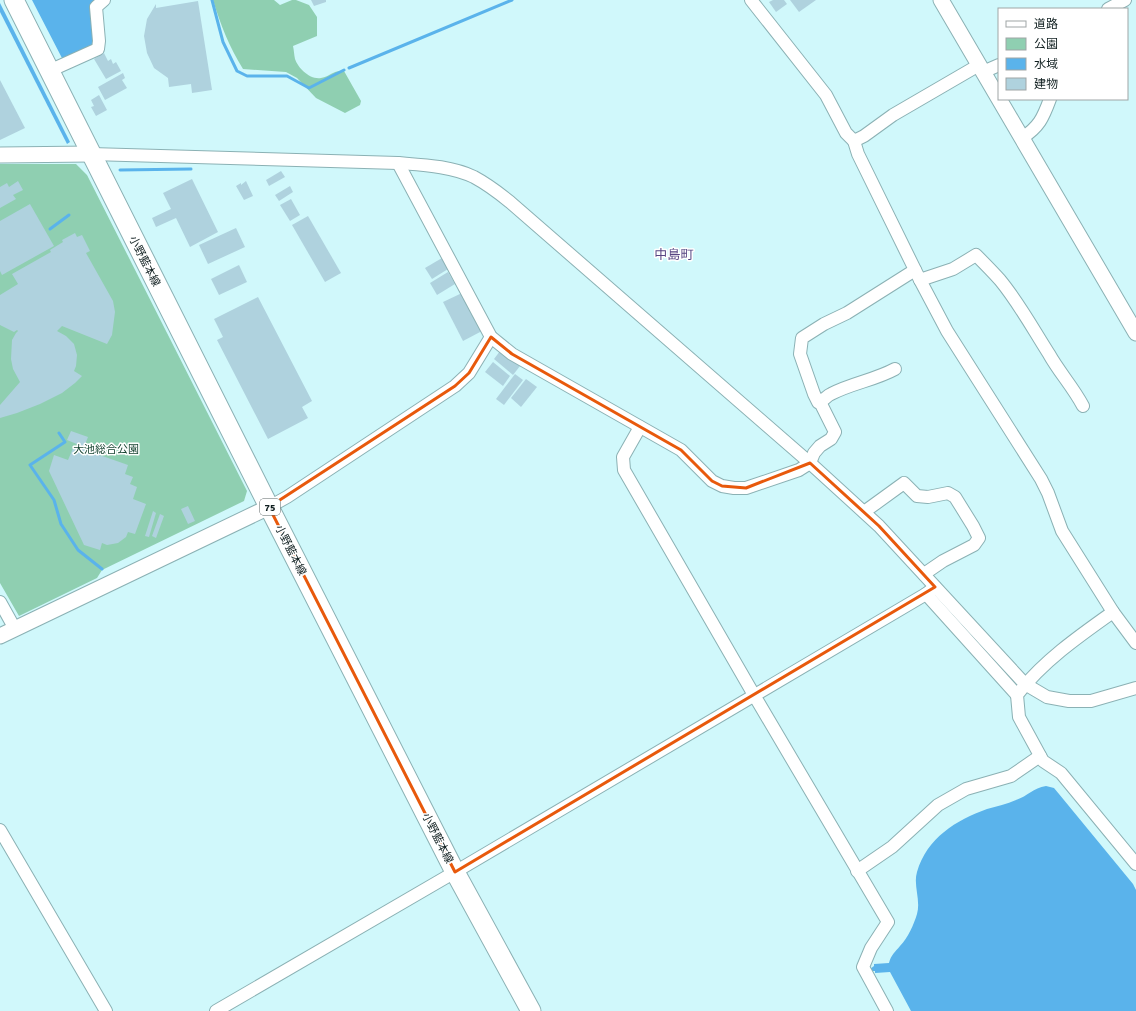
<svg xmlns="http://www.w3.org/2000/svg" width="1136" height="1011" font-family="Signika,'Noto Sans JP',sans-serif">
	<rect width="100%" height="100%" fill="#d0f8fb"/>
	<g fill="#8fcfb1">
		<path d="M213,0H274L280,5L292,0H296L309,5L317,17V36L293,46C294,50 294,55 295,59C298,68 310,80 321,78C331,76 333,70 344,71L361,101L360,105L345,113L316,98L297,78L286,72L243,69C229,46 221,26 213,0Z"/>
		<path d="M0,164H76L87,175L247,491L244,501L102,570L97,578L19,616L0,583Z"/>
	</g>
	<g fill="#5ab3eb">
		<path d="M32,0H94L90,6L95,45L63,60Z"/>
		<path d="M0,3L70,142L67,144L0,12Z"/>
		<path d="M1046,786L1054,788L1059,794L1133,884L1136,890V1011H911L890,972L875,973V971H871L870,969L874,966V964L889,963C891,955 895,952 900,946C908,938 914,924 917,914C921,900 913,885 917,872C927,838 956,820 987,809C997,806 1007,804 1016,800C1028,796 1033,788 1046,786Z"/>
	</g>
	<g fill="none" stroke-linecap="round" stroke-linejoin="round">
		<g stroke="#5ab3eb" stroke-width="3">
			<path d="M212,0L223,42L237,71L247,76H287L309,88L344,70"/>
			<path d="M349,68L512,0"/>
			<path d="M120,170L191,169"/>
			<path d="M50,229L69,215"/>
			<path d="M59,433L65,442L30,465L54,500L61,524L78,550L102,569"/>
		</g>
	</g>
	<g fill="#afd2de">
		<path d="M311,0H326V2L314,6Z"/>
		<path d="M773,0H784L787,4L776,12L769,2Z"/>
		<path d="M790,0H816L799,12Z"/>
		<path d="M198,1L212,90L192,93L191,84L169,87L168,78L154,68L147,53L144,36L147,19L156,4V8Z"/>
		<path d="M104,53L108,61L111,59L113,64L116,62L121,71L106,79L94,59Z"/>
		<path d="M123,73L125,78L122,80L127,88L105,100L98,87Z"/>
		<path d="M0,80L25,128L0,140Z"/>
		<path d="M99,95L107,110L96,116L91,107L94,106L91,100Z"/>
		<path d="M281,171L285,177L269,186L266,180Z"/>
		<path d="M192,179L218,232L190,247L176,218L156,227L152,218L171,209L163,193Z"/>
		<path d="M18,181L23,190L13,195L16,199L0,208V187L7,183L9,187Z"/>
		<path d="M246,181L253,196L244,200L236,186L241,183V185Z"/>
		<path d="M290,186L293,192L279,201L275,195Z"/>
		<path d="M291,199L300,215L290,221L280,205Z"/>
		<path d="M30,204L54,246L2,275L0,271V221Z"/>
		<path d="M308,216L341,273L325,282L292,225Z"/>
		<path d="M236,228L245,247L208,264L199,245Z"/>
		<path d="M75,233L77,237L82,235L90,251L86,253L113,301L115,312L112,335L107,344L62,326L57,331L66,336L74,344L77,355L76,366L74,371L82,376L75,383L62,393L40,404L17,413L0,418V405L20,382L13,369L11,359L12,340L16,333L18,331L17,330L14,332L0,325V295L18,284L12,274L51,252L50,250L63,242L62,240Z"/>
		<path d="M442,258L448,269L432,279L425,268Z"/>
		<path d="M239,265L247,282L219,295L211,279Z"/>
		<path d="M448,272L455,284L437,295L430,283Z"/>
		<path d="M462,293L482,331L463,341L443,302Z"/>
		<path d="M258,297L312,401L302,407L308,418L268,439L217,340L223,337L214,319Z"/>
		<path d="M500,351L520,366L513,375L494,359Z"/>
		<path d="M493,362L510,376L503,386L485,372Z"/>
		<path d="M515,374L523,380L504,405L496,399Z"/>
		<path d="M526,379L537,387L521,407L511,398Z"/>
		<path d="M71,431L88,437L84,447L67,440Z"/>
		<path d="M74,446L128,465L125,474L133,477L130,484L137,487L133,499L146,504L135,534L128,532L126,537L118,543L107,545L102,543L100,550L84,545L49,471L54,455L68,460Z"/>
		<path d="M188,506L195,521L188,524L181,509Z"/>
		<path d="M153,511L156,513L149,537L145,536Z"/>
		<path d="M160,514L164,516L156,538L152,536Z"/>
	</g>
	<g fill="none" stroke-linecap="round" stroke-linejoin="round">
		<defs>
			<g id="minor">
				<path d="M751,0L826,95L846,133L854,141L864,136L893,115L979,65"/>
				<path d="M1108,9L1125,0"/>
				<path d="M49,71L98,49L99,41L96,7L104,0"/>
				<path d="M983,72L999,65"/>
				<path d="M1022,138C1039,127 1043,118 1050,99"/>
				<path d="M854,141L858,154L920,280L947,331L1041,479L1048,493L1062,531L1113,612L1136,643"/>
				<path d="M91,154L398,163C423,165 451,166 474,177C487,184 499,193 510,202L810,463L879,526L1025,684L1047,697L1069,701H1091L1136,688"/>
				<path d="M398,163L491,337L512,354L681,450L712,481L722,486L734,488H746L799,470L810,463L814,453L820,446L831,439L835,432L820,402"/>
				<path d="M920,280L953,269L976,255C984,263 992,271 1000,280C1019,303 1033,329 1049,354C1059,372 1073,387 1083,406"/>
				<path d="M895,369C875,380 852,383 831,394C826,396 824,401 818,402L814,394L800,354L802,338L824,324L847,313L915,270"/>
				<path d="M640,427L623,457L624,470L754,695L888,922L871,948L863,967L887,1011"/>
				<path d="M269,507L287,497L455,386L469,373L491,337"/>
				<path d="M864,512L904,483L917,496L928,497L948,493L955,497L973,526L979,538L974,545L943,561L924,574"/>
				<path d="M926,594L1017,695"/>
				<path d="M0,602L15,629"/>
				<path d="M1113,612C1079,636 1042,662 1017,695L1019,717L1043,761L1061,773L1136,864"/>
				<path d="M0,830L106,1011"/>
				<path d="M857,871L892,847L938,805L966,789L1011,776L1040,756"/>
				<path d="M216,1011L455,872L926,594L935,587"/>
			</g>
			<g id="tertiary">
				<path d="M941,0L1136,333"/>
				<path d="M0,155L91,154"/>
				<path d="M0,636L269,507"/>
			</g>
			<path id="primary" d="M14,0L269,507L455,872L531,1011"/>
		</defs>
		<use href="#minor" stroke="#8bb1b4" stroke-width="14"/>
		<use href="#tertiary" stroke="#8bb1b4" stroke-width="17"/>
		<use href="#primary" stroke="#8bb1b4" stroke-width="21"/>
		<use href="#minor" stroke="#fff" stroke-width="12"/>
		<use href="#tertiary" stroke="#fff" stroke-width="15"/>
		<use href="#primary" stroke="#fff" stroke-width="19"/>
	</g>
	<path fill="none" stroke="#e8590c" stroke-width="3" stroke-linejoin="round" d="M491,337L512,354L681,450L712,481L722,486L746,488L810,463L879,526L935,587L455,872L269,507L455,386L469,373Z"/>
	<g text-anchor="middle" stroke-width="3" stroke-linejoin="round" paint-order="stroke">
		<rect fill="#fff" stroke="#586263" stroke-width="1" x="260" y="499" width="20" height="16" rx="3"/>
		<g font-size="10" font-weight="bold" fill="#101f20">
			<text x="270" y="511">75</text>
		</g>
		<g font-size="11" fill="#101f20" stroke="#fff">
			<text transform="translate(145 261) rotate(63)" y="4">小野藍本線</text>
			<text transform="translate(291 550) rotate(63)" y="4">小野藍本線</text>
			<text transform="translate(438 838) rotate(63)" y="4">小野藍本線</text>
		</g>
		<g font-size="11" fill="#174432" stroke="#fff">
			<text x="106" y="453">大池総合公園</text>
		</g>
		<g font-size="13" fill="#574683" stroke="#fff">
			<text x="674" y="259">中島町</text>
		</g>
	</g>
	<rect x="998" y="8" width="130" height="92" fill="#ffffff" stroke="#9fa5a6"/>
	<rect x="1006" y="21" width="20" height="6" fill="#ffffff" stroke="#9fa5a6"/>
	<text x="1034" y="28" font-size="12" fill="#101f20">道路</text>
	<rect x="1006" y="38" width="20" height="12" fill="#8fcfb1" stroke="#9fa5a6"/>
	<text x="1034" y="48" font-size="12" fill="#101f20">公園</text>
	<rect x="1006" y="58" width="20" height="12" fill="#5ab3eb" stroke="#9fa5a6"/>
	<text x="1034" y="68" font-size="12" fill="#101f20">水域</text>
	<rect x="1006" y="78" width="20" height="12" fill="#afd2de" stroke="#9fa5a6"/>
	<text x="1034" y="88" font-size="12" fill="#101f20">建物</text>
</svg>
